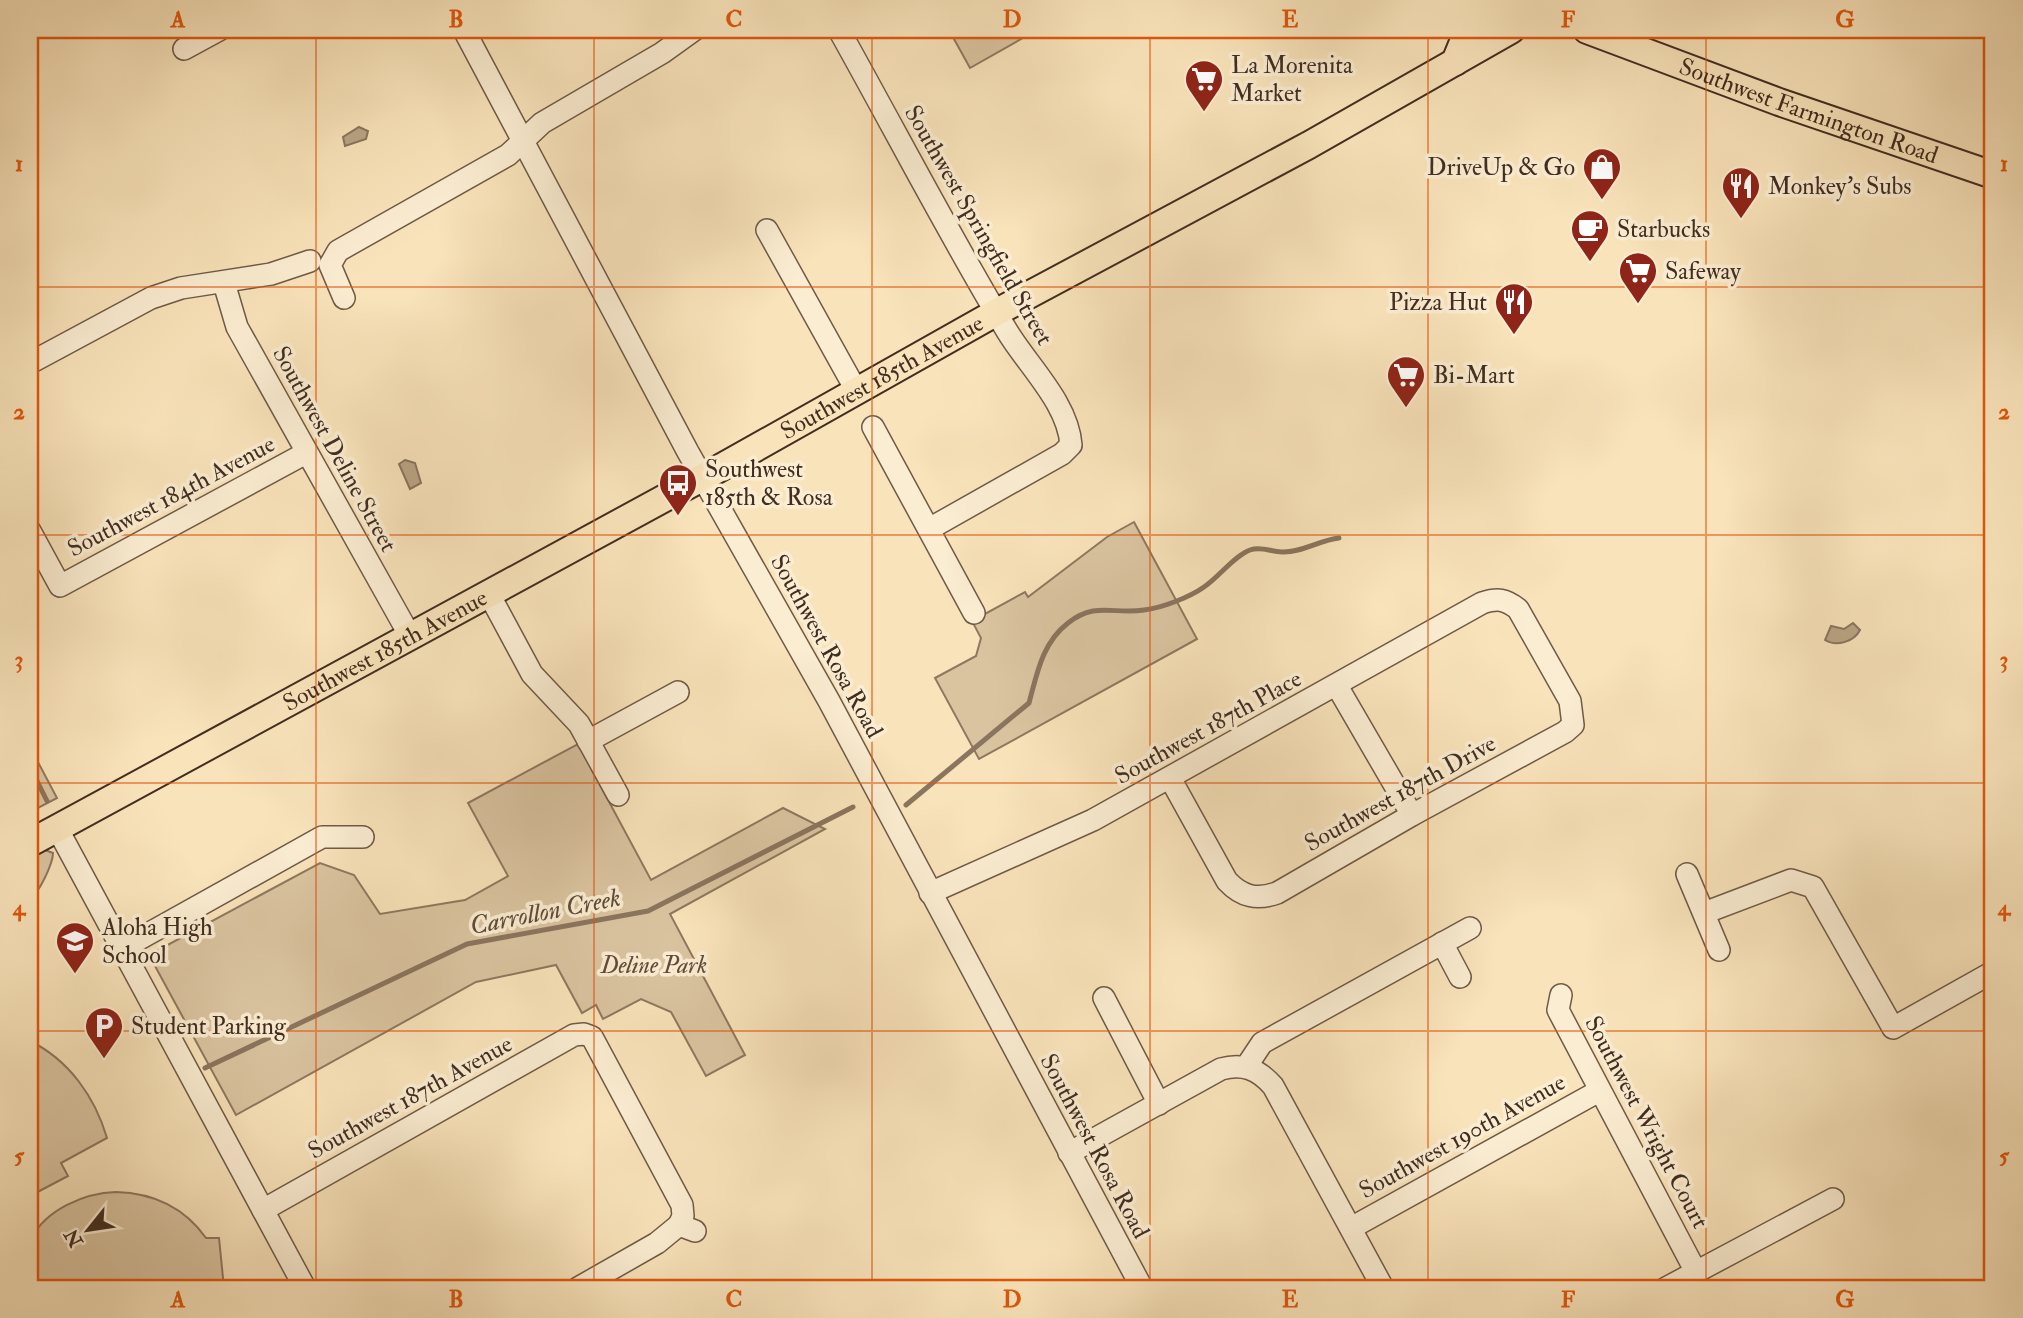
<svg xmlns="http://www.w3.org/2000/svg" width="2023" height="1318" font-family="'IM FELL Double Pica',serif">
	<rect width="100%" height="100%" fill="#f9e3ba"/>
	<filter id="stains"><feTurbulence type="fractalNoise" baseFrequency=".00286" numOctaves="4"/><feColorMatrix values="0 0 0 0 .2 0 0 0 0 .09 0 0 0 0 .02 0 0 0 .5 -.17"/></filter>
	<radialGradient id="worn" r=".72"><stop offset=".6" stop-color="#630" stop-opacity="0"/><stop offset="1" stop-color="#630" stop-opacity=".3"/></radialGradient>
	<g fill="#dac4a0" stroke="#8e7860" stroke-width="2">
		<path d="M949,30H1027L1030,34L970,68Z"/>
		<path d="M1134,522L1197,639L979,759L935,678L976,656L981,638L972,621L1025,592L1028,597L1107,537Z"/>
		<path d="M578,744L651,880L783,808L825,829L670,914L745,1055L706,1076L671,1012L641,999L603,1019L596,1005L582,1013L556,965L476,982L236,1115L149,955L320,863L354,875L380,914L465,900L508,876L468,803Z"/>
		<path d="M30,747L57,798L38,808L30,793Z"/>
		<path d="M45,850L53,853C53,863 39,894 30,898V859Z"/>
		<path d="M30,1041C69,1060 95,1097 107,1138L61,1163L68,1176L30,1196Z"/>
		<path d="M116,1192C152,1193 184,1207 206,1238H219L224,1288H30C30,1275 25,1250 31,1239C46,1209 85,1193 116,1192Z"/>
	</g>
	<g fill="#baa586" stroke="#8a755e" stroke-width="2">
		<path d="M359,127L368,131L366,139L345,146L343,137Z"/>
		<path d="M405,460L415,463L421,483L410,489L399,464Z"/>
		<path d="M1853,623L1860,630C1854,642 1836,647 1825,640L1831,626L1844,629Z"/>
	</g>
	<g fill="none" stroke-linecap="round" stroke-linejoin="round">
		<g stroke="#8a755e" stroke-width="5">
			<path d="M30,767L47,801"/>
			<path d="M906,805L1029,703C1037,674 1042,643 1068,623C1096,601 1114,615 1144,610C1162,608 1190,597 1204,587C1219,577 1234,556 1250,550C1262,546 1271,552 1282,552C1301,553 1320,540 1339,538"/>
			<path d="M30,880L35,857"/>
			<path d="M205,1068L467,944L648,911L853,807"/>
		</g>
		<defs>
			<g id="minor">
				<path d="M464,30L688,452L829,701L1142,1288"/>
				<path d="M839,30C895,130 948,233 1007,331C1028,366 1068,403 1071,445L1062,454L929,529"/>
				<path d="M184,49L219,30"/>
				<path d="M767,230L856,390"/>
				<path d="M224,283L237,327L410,636"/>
				<path d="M344,298L330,265L338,251L508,155L542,123L662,53L694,30"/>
				<path d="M30,363L151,298L181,288L271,274L310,261"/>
				<path d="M873,427L974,613"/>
				<path d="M30,531L60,586L306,453"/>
				<path d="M489,594L532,674L579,724L618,795"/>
				<path d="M1337,686L1412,815"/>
				<path d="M588,741L678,692"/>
				<path d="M57,828L305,1288"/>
				<path d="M1687,874L1719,950"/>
				<path d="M930,893L1093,820L1482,603C1498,598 1505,599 1518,609L1570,701L1573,725L1565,732L1412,815L1277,893C1257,900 1242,897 1227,881L1170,778"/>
				<path d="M1704,913L1791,880L1813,887L1893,1028L1993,972"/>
				<path d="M1442,943L1460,977"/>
				<path d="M123,948L322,837H363"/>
				<path d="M1561,995L1558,1010L1696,1272"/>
				<path d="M1104,998L1159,1104"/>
				<path d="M1246,1067L1262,1043L1470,928"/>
				<path d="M1069,1153L1221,1069C1243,1063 1258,1069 1273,1086L1383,1288"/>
				<path d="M263,1210L574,1035L584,1034L592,1037L682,1205L683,1216L679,1225"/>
				<path d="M1351,1228L1599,1091"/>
				<path d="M578,1288L657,1243L679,1225L695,1231"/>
				<path d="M1666,1288L1833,1199"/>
			</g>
			<g id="major">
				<path id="s1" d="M1587,30L1779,102L1993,175"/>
				<path d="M1455,62L1468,30"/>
				<path id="s2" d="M30,843L720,468L997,312L1309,145L1511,30"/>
			</g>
		</defs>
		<use href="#minor" stroke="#6f5a47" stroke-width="24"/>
		<use href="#major" stroke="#412d21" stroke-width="30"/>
		<use href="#minor" stroke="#fbedd2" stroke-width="21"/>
		<use href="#major" stroke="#f9e3ba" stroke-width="26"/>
	</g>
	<path fill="none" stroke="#e0570d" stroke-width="2" stroke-opacity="0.55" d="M316,30V1288M594,30V1288M872,30V1288M1150,30V1288M1428,30V1288M1706,30V1288M30,287H1993M30,535H1993M30,783H1993M30,1031H1993"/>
	<defs>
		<symbol id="supermarket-pin" viewBox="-11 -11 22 30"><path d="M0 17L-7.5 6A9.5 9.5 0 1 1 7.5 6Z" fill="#8f2418" stroke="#fbedd2"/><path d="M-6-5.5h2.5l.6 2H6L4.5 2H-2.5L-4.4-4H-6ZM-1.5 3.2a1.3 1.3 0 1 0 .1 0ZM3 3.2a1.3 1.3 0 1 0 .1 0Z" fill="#fff"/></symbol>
		<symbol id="shop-pin" viewBox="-11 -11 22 30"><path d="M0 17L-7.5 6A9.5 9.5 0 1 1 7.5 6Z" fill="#8f2418" stroke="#fbedd2"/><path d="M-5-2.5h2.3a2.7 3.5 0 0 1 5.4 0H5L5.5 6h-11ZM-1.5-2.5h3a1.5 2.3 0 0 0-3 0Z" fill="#fff"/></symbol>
		<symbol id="restaurant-pin" viewBox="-11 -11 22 30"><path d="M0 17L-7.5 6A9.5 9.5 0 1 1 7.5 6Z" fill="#8f2418" stroke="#fbedd2"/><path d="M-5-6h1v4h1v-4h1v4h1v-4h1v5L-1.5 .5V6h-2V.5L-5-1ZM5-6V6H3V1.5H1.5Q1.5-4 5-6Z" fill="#fff"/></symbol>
		<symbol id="cafe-pin" viewBox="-11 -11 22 30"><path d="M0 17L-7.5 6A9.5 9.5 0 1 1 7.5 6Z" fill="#8f2418" stroke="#fbedd2"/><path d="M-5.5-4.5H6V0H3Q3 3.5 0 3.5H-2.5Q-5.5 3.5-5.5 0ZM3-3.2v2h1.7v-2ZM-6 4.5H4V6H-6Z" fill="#fff"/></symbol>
		<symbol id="bus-pin" viewBox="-11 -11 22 30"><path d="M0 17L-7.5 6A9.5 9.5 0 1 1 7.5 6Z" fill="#8f2418" stroke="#fbedd2"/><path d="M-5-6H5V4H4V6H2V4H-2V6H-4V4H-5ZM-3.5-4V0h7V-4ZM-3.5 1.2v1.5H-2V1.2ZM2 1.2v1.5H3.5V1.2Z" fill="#fff"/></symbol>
		<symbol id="school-pin" viewBox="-11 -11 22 30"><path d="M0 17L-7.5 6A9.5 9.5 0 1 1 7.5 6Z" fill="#8f2418" stroke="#fbedd2"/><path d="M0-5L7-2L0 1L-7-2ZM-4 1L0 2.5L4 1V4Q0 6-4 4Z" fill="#fff"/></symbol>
		<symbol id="parking-pin" viewBox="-11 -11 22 30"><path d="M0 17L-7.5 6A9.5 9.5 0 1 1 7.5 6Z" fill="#8f2418" stroke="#fbedd2"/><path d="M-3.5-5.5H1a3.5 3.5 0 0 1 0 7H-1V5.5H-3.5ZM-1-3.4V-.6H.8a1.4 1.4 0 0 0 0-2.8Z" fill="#fff"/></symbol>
	</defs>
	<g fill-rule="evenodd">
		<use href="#supermarket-pin" x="1182" y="57" width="44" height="60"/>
		<use href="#shop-pin" x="1580" y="145" width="44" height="60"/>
		<use href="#restaurant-pin" x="1719" y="164" width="44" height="60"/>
		<use href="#cafe-pin" x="1568" y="207" width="44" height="60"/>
		<use href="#supermarket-pin" x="1616" y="249" width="44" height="60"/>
		<use href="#restaurant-pin" x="1492" y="280" width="44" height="60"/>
		<use href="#supermarket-pin" x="1384" y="353" width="44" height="60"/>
		<use href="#bus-pin" x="656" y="461" width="44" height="60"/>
		<use href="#school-pin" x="53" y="919" width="44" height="60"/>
		<use href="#parking-pin" x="82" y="1004" width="44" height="60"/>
	</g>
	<g text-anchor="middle" stroke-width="7" stroke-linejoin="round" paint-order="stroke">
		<g font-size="24" fill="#412d21" stroke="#fbedd2" text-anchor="start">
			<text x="1231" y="73">La Morenita<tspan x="1231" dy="28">Market</tspan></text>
			<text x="1575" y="175" text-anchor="end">DriveUp &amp; Go</text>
			<text x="1768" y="194">Monkey's Subs</text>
			<text x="1617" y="237">Starbucks</text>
			<text x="1665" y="279">Safeway</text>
			<text x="1487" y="310" text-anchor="end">Pizza Hut</text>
			<text x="1433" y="383">Bi-Mart</text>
			<text x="705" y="477">Southwest<tspan x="705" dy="28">185th &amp; Rosa</tspan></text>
			<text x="102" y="935">Aloha High<tspan x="102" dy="28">School</tspan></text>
			<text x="131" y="1034">Student Parking</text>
		</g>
		<g font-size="24" fill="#412d21" stroke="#fbedd2">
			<text dy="8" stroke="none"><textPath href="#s1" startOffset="236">Southwest Farmington Road</textPath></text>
			<text transform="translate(979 225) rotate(60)" y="8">Southwest Springfield Street</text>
			<text dy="8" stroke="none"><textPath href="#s2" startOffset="971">Southwest 185th Avenue</textPath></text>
			<text transform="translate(335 449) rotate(61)" y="8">Southwest Deline Street</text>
			<text transform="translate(171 496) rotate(-28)" y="8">Southwest 184th Avenue</text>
			<text transform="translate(827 646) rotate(61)" y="8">Southwest Rosa Road</text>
			<text dy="8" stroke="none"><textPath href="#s2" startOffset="404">Southwest 185th Avenue</textPath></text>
			<text transform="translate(1208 727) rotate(-29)" y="8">Southwest 187th Place</text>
			<text transform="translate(1400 793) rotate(-29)" y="8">Southwest 187th Drive</text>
			<text transform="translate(410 1097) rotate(-29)" y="8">Southwest 187th Avenue</text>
			<text transform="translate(1647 1122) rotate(62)" y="8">Southwest Wright Court</text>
			<text transform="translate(1462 1136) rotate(-29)" y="8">Southwest 190th Avenue</text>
			<text transform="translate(1095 1146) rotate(62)" y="8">Southwest Rosa Road</text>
		</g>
		<g font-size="24" font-style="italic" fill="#604b3a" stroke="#fbedd2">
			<text x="654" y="973">Deline Park</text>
		</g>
		<g font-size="26" font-style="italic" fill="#5f4b3a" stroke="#fbedd2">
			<text transform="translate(545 911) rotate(-11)" y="9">Carrollon Creek</text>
		</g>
	</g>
	<rect width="2023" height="1318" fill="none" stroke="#f9e3ba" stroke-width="77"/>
	<g transform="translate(88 1230) rotate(240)" stroke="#fbedd2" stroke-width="5" paint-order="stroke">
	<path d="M0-5L12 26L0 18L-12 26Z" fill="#412d21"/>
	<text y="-10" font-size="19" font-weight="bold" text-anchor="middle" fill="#412d21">N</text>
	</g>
	<rect x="38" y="38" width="1946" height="1242" fill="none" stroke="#e0570d" stroke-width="2.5"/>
	<g font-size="23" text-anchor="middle" font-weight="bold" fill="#e0570d">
		<text x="178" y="27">A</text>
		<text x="456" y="27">B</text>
		<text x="734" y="27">C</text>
		<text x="1012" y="27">D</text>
		<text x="1290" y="27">E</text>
		<text x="1568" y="27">F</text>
		<text x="1845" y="27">G</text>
		<text x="19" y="171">1</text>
		<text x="2004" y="171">1</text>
		<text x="19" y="419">2</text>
		<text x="2004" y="419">2</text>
		<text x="19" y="667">3</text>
		<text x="2004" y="667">3</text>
		<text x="19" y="915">4</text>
		<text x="2004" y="915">4</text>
		<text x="19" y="1163">5</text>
		<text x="2004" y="1163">5</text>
		<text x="178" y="1307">A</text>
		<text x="456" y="1307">B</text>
		<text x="734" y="1307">C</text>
		<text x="1012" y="1307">D</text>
		<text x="1290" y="1307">E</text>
		<text x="1568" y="1307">F</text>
		<text x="1845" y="1307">G</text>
	</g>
	<rect width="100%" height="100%" filter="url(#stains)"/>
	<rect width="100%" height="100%" fill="url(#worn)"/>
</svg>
